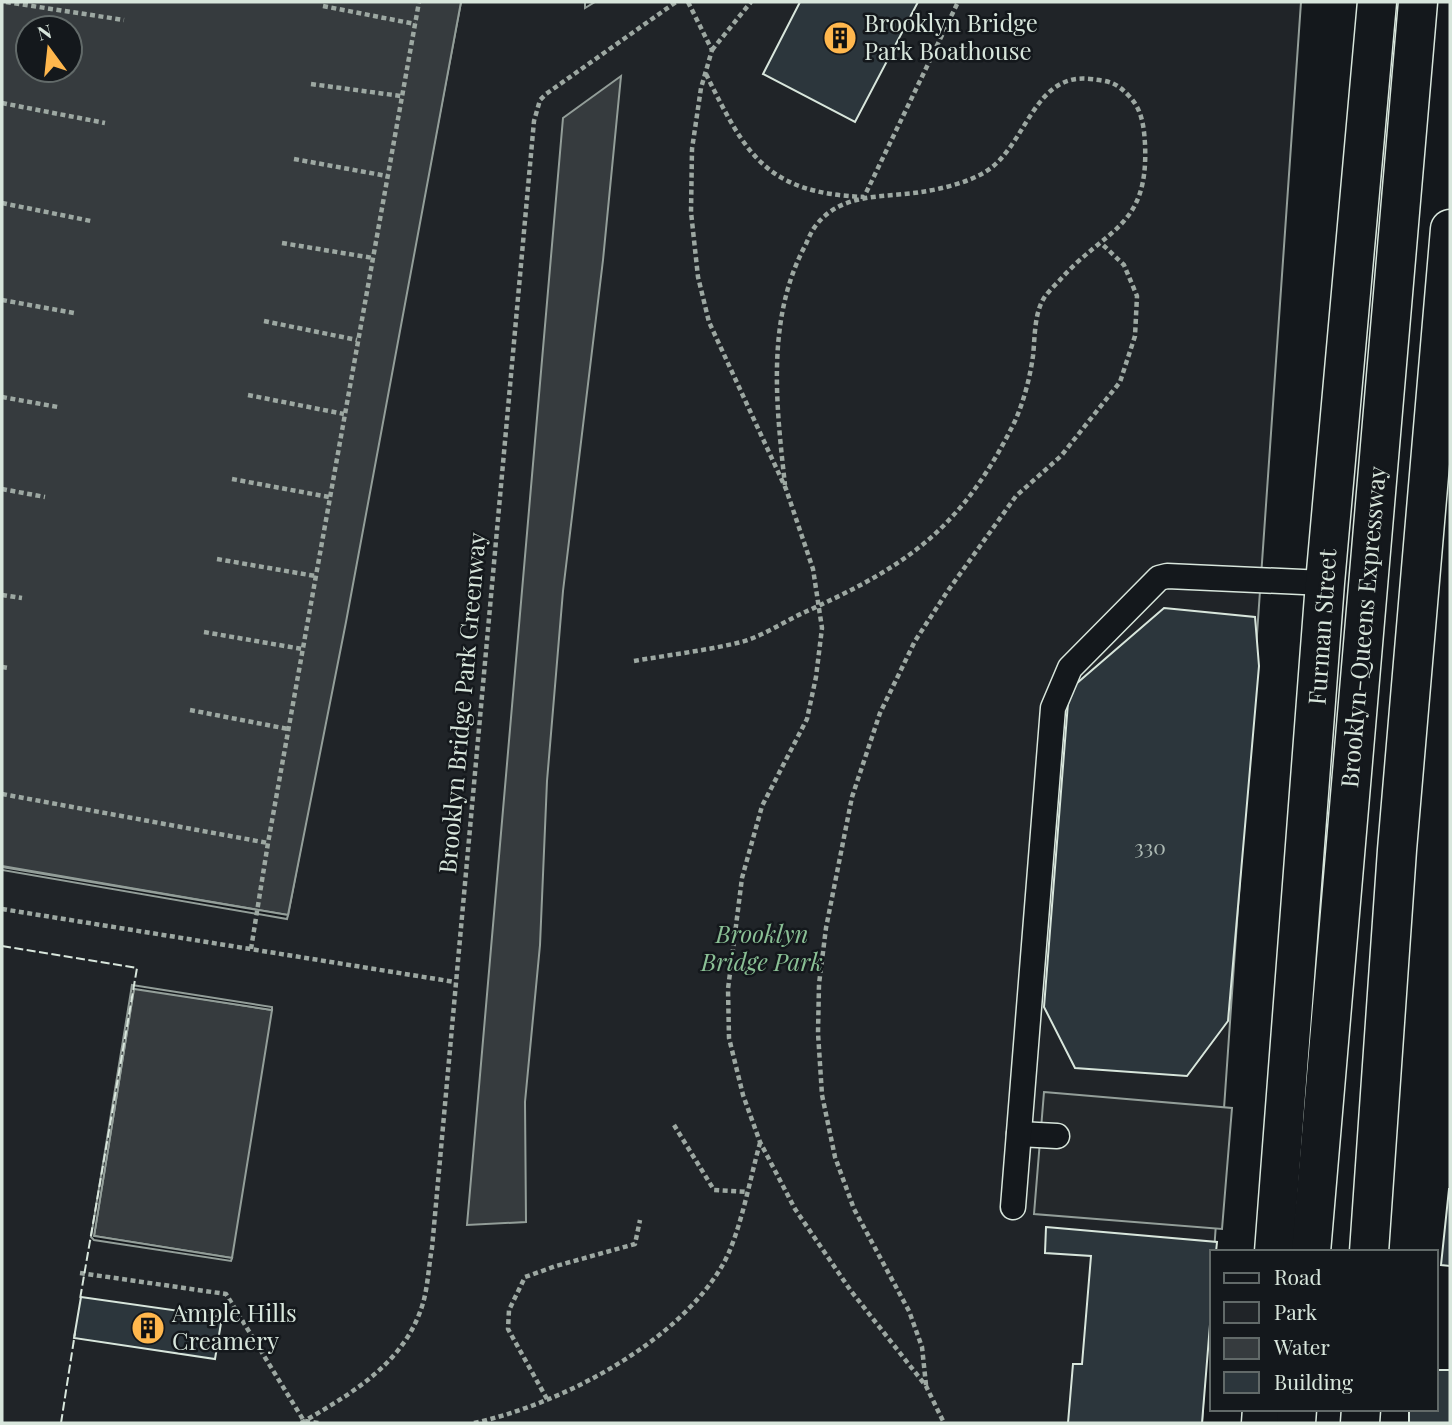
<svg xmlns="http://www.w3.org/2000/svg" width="1452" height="1425" font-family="'Playfair Display',serif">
	<rect width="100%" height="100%" fill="#14181c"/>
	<path fill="#202428" stroke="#939e99" stroke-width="2" d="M461,2H585V8L595,2H1301L1214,1252H1212L1202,1423H2V867L288,915Z"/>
	<path fill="#24282b" stroke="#939e99" stroke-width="2" d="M1044,1092L1232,1108L1222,1229L1034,1214Z"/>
	<g fill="#363b3e" stroke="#939e99" stroke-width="2" fill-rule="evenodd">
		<path d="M2,2H461L346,622L288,915L2,866ZM70,28V70H28V28Z"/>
		<path d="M621,76L603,260L563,591L547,781L540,945L525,1102L526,1222L467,1225L563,118Z"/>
		<path d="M134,988L272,1010L232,1258L94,1236Z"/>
	</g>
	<g fill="#14181c" stroke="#939e99" stroke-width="2">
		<path d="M2,867L288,915L287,919L2,870Z"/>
		<path d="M132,985L272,1007V1010L134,989L94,1236L232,1258L231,1261L94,1240L91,1237Z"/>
	</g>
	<g fill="#2c363c" stroke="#d8e6dc" stroke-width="2">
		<path d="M800,2H918L855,122L763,74Z"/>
		<path d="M1164,608L1255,617L1259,666L1228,1021L1187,1076L1075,1068L1044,1007L1069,690Z"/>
		<path d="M1449,1189H1450V1266L1441,1265Z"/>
		<path d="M1046,1227L1217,1242L1216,1252H1212V1300L1202,1423H1068L1073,1364H1082L1091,1256L1045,1253Z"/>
		<path d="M81,1297L222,1317L215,1359L74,1338Z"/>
		<path d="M1436,1370H1450V1423H1409V1409H1436Z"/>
	</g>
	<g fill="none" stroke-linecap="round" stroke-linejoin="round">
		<defs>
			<g id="service">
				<path d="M1019,1134L1057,1136"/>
				<path d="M1013,1207L1053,708L1070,668L1159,578L1167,576L1325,583"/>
			</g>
			<g id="secondary">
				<path d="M1274,1252L1325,583L1377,2"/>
				<path d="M1261,1423L1262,1409"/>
			</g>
			<g id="motorway">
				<path d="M1311,1252L1418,2"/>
				<path d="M1369,1252L1397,850L1450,229"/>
				<path d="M1296,1423L1297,1409"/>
				<path d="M1360,1423L1361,1409"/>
			</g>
		</defs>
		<use href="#service" stroke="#d8e6dc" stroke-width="27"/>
		<use href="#secondary" stroke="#d8e6dc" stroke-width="41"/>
		<use href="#motorway" stroke="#d8e6dc" stroke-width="41"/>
		<g stroke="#9da8a2" stroke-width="4.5" stroke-dasharray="5 3.5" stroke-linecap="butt">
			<path d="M6,2L124,20"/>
			<path d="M688,2L712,50L701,88L692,149L691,212L698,277L709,322L786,489L813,569L822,628L816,677L807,719L762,806L742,878L728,989L729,1038L743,1095L760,1142L795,1209L851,1291L926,1386L944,1423"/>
			<path d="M323,6L415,24"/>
			<path d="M712,50L751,2"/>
			<path d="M706,74C746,155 766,193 864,197L958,2"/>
			<path d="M311,84L401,96"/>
			<path d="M2,103L105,123"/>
			<path d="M294,159L387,176"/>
			<path d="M2,203L91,221"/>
			<path d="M282,243L373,258"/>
			<path d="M2,300L74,313"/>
			<path d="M264,321L357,340"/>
			<path d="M248,395L344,414"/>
			<path d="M2,397L58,407"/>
			<path d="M232,479L329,497"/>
			<path d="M2,489L45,497"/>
			<path d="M217,559L315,576"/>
			<path d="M2,595L22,598"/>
			<path d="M204,632L302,649"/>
			<path d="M634,661C668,655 703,651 737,643C760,638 783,622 805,612C856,589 910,562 949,520C976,492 998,456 1015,421C1024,401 1030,377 1033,356C1035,338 1034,314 1044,298C1048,292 1054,286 1059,281C1105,228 1149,229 1145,144C1144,127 1142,109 1129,96C1116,82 1109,81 1090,79C1033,72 1026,148 985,172C967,183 941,189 921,192C884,198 843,192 817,224C812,230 809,237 806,244C766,318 776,404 785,485"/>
			<path d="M2,667L8,668"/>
			<path d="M190,710L288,729"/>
			<path d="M2,794L268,843"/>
			<path d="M2,909L455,982"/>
			<path d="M251,949L268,843L419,2"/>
			<path d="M674,1125L714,1190L747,1192"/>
			<path d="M80,1273L226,1294L304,1421"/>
			<path d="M926,1385L922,1347L909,1311L854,1209L835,1157L822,1095L818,1033L819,984L826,928L852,797L880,713L915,641L947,592L1016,496L1061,456L1120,382L1135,336L1137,296L1124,265L1102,244"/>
			<path d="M547,1399L508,1329L509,1310L525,1277L556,1266L635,1244L640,1220"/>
			<path d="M305,1421L319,1423"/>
			<path d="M301,1423C349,1395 400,1366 420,1312C428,1292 428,1269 432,1248L534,121L540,100L546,94L676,2"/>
			<path d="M474,1423C561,1404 676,1344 722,1266C740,1236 750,1178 760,1143"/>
		</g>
		<use href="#service" stroke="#14181c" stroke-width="24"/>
		<use href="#secondary" stroke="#14181c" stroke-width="38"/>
		<use href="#motorway" stroke="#14181c" stroke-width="38"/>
		<g stroke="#d8e6dc" stroke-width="2" stroke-dasharray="9 3.5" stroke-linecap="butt">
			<path d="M2,946L137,968L80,1299"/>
			<path d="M61,1423L75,1333"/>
		</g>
	</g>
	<defs>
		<symbol id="building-disc" viewBox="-11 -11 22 22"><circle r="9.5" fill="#ffb74d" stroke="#14181c"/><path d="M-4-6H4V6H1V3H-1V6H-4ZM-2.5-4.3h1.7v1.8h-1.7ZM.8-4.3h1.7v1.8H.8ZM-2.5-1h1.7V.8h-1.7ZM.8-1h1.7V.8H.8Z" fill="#111"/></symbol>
	</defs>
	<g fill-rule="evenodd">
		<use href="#building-disc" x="821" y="19" width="38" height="38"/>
		<use href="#building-disc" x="129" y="1309" width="38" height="38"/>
	</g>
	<g text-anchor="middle" stroke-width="5" stroke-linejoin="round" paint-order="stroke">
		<g font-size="21" fill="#adbab4">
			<text x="1150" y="855">330</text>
		</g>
		<g font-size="24" fill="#d8e6dc" stroke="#14181c" text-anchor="start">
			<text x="864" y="32">Brooklyn Bridge<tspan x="864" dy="28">Park Boathouse</tspan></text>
			<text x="172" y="1322">Ample Hills<tspan x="172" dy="28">Creamery</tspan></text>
		</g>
		<g font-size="24" fill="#d8e6dc" stroke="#14181c">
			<text transform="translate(1323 627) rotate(-86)" y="8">Furman Street</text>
			<text transform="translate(1364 627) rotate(-85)" y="8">Brooklyn-Queens Expressway</text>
			<text transform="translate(463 703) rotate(-85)" y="8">Brooklyn Bridge Park Greenway</text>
		</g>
		<g font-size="24" font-style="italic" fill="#8ac095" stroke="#14181c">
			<text x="762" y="943">Brooklyn<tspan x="762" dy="28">Bridge Park</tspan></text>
		</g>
	</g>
	<rect width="1452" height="1425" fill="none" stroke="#d8e6dc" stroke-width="7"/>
	<rect x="1210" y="1250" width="228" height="161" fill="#14181c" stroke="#626a69" stroke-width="2"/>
	<rect x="1224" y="1273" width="35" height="10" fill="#14181c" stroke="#626a69" stroke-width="2"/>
	<text x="1274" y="1285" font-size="21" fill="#d8e6dc">Road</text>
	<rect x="1224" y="1302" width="35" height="21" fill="#202428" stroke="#626a69" stroke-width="2"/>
	<text x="1274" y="1320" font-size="21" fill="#d8e6dc">Park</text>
	<rect x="1224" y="1338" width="35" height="21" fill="#363b3e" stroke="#626a69" stroke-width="2"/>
	<text x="1274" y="1355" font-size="21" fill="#d8e6dc">Water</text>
	<rect x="1224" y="1372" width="35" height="21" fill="#2c363c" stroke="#626a69" stroke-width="2"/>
	<text x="1274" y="1390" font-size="21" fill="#d8e6dc">Building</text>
	<g transform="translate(49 49) rotate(345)"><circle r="33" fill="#14181c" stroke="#626a69" stroke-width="2"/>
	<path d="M0-5L12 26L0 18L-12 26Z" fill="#ffb74d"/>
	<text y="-10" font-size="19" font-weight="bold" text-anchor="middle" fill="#d8e6dc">N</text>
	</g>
</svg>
